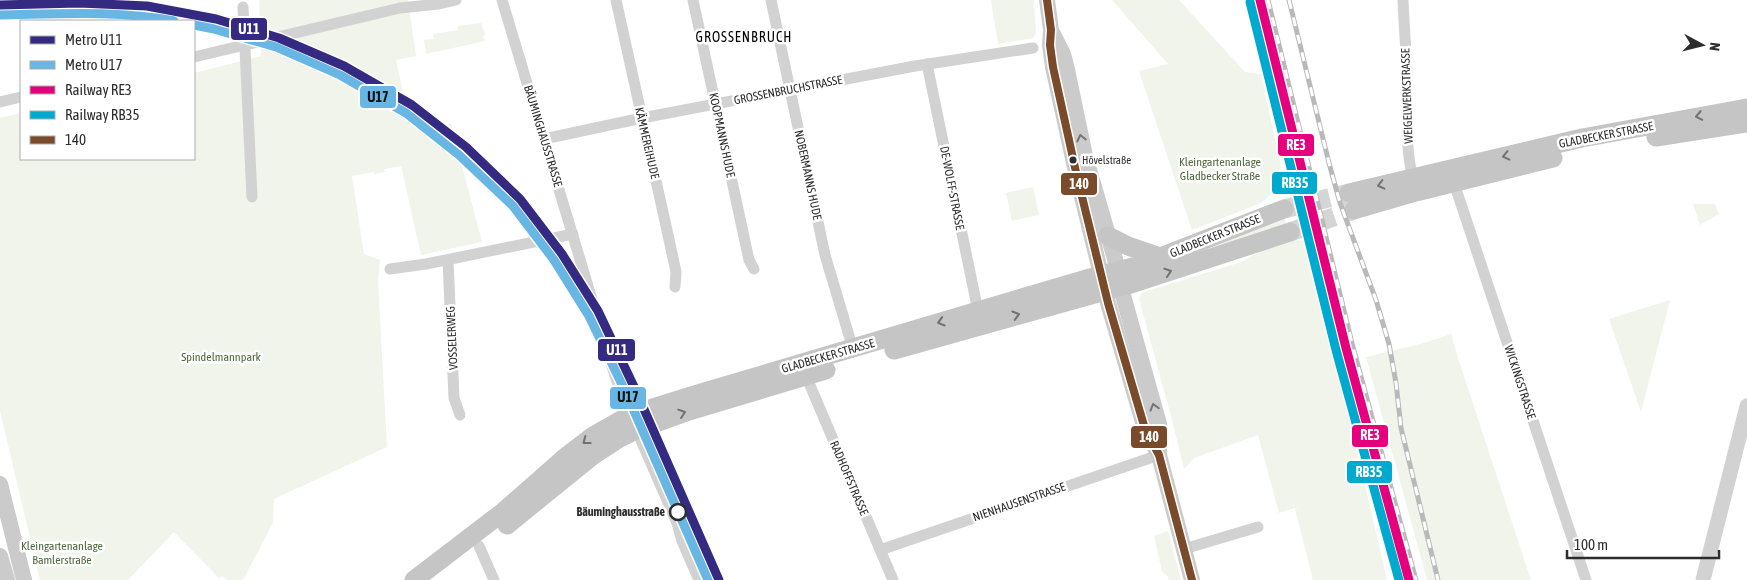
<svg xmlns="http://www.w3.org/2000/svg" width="1747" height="580" font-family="'Asap Condensed',sans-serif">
	<rect width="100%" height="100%" fill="#fff"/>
	<g fill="#f0f4eb">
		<path d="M259,0H408L416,56L396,60L407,111L425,107L430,128L451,124L482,242L421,255L401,166L384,169L385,172L375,174L374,172L352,176L364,254L380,260L378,281L387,447L274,499L273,523L243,580H227L222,576L219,578L174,532L128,580H40L0,411V118L21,113V159H194V73L261,56Z"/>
		<path d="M991,0H1034L1036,34L1033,38L998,44Z"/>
		<path d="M1112,0H1179L1245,72L1261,74L1280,162L1283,191L1277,189L1261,203L1192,230L1139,71L1168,64Z"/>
		<path d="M481,23L485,35L483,36L485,41L426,54L424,40L434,39L433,34L458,30V26Z"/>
		<path d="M1033,187L1039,215L1012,221L1006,193Z"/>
		<path d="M1693,204H1715L1719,214L1700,225Z"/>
		<path d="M1284,216L1287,226L1208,251L1246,231Z"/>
		<path d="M1291,240L1308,241L1387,580H1313L1295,509L1298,507L1279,513L1258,435L1194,458L1184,469L1172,420L1139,299L1141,293L1241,262L1265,249Z"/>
		<path d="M1670,300L1641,412L1609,319Z"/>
		<path d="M1451,334L1459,361L1531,580H1427L1366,357L1424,343Z"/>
		<path d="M1371,448L1405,580H1395L1366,450Z"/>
		<path d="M1168,531L1181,580H1169L1168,576L1162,572L1154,536Z"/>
	</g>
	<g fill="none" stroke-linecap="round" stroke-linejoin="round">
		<g stroke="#d5d5d5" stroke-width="19" stroke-dasharray="19 9" stroke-linecap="butt">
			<path d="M1284,209L1349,193"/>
			<path d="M1290,232L1354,210"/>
		</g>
		<g stroke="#d2d2d2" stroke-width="11">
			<path d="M502,0L615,376L630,415L677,523L682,541L699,580"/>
			<path d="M616,0L670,244L676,272L675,287"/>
			<path d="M693,0L749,260L754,269"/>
			<path d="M771,0L825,255L853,349"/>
			<path d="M1403,0C1404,25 1406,49 1407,74C1408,110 1404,147 1414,183"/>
			<path d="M243,7L252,197"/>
			<path d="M194,57L400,8L439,4L456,0"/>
			<path d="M927,64L978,311"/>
			<path d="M0,102L21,97"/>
			<path d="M544,139L642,118L915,66L1033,48"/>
			<path d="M1454,183L1586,580"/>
			<path d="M448,260L454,398L460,415"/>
			<path d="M390,269L426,264L573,234"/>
			<path d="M806,376L893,580"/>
			<path d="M479,546L494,580"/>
			<path d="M1184,549L1258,527"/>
			<path d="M880,550L1159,455"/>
		</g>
		<path stroke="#d2d2d2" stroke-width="15" d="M1703,580L1747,406"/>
		<g stroke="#cbcbcb" stroke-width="16">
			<path d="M1047,0L1051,30L1050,45L1053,67L1076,172L1108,303L1145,429L1159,455L1192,580"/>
			<path d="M1053,34L1063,54L1066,65L1085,156L1115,259L1124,299L1159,424V452"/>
			<path d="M0,484L24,580"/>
			<path d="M0,556L7,580"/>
		</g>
		<g stroke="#c5c5c5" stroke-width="19">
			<path d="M1656,137L1747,123"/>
			<path d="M1349,193L1582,138L1747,108"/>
			<path d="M1354,210L1416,192L1553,158"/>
			<path d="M1108,236L1128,246L1160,257"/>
			<path d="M894,350L1134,283L1290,232"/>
			<path d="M507,525L592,456L618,439L636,430L686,412L826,370"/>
			<path d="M414,580L503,512L568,455L593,436L630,415L694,395L1086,279L1137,266L1284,209"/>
		</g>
		<defs>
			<g id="rail">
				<path d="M1268,0L1353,347L1416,580"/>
				<path d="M1289,0L1329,163L1340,203L1376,300L1389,344L1396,383L1401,428L1438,580"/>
			</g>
		</defs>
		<use href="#rail" stroke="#b9b9b9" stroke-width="5"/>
		<use href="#rail" stroke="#fff" stroke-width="3" stroke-dasharray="9" stroke-linecap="butt"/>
		<defs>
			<path id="bus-1" d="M1047,0L1051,30L1050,45L1053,67L1076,172L1108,303L1145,429L1159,455L1192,580"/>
		</defs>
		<use href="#bus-1" stroke="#fff" stroke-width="11"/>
		<use href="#bus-1" stroke="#7a4b2a" stroke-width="8"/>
		<defs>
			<path id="rail-1" d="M1260,0L1346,348L1409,580"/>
			<path id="rail-2" d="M1250,2L1336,350L1399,580"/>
		</defs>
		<use href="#rail-1" stroke="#fff" stroke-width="12"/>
		<use href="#rail-2" stroke="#fff" stroke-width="12"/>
		<use href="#rail-1" stroke="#e5007d" stroke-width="9"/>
		<use href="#rail-2" stroke="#00a9ce" stroke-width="9"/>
		<defs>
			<path id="metro-1" d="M0,5L79,3L147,6L216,19L279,38L344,66L412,105L466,147L520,199L562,254L598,311L636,391L719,580"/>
			<g id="metro-2">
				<path d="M0,15C58,14 117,10 174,21"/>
				<path d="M194,25L214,29L276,47L340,75L406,113L459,155L513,206L554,260L589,316L627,395L708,580"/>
			</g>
		</defs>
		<use href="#metro-1" stroke="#fff" stroke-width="12"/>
		<use href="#metro-2" stroke="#fff" stroke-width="12"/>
		<use href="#metro-1" stroke="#342a82" stroke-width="9"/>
		<use href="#metro-2" stroke="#68b6e3" stroke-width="9"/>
	</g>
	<defs><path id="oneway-chevron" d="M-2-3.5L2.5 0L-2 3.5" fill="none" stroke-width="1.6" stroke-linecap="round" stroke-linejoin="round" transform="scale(1.25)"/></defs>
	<g stroke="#717171">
		<use href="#oneway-chevron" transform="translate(1699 116) rotate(169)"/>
		<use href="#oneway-chevron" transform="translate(1506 156) rotate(167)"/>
		<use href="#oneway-chevron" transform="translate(1381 185) rotate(166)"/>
		<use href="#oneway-chevron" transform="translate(1168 272) rotate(-18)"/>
		<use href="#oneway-chevron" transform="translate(1016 315) rotate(-16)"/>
		<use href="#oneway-chevron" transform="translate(941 322) rotate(163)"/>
		<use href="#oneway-chevron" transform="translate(682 413) rotate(-19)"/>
		<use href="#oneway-chevron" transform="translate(586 441) rotate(143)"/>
	</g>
	<g stroke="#747474">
		<use href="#oneway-chevron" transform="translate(1081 138) rotate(-103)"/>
		<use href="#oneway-chevron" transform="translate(1154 407) rotate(-106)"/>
	</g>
	<circle fill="#2d2d2d" stroke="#fff" stroke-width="2" cx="1073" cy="160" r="4.5"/>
	<circle fill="#fff" stroke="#2d2d2d" stroke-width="2.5" cx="678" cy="512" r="8"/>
	<g text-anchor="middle" stroke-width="5" stroke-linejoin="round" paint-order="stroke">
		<g font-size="11" fill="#2d2d2d" stroke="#fff" text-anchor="start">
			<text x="1082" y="164">Hövelstraße</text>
		</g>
		<g font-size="12" fill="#2d2d2d" stroke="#fff">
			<text transform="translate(788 90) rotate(-11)" y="4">GROSSENBRUCHSTRASSE</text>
			<text transform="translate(1407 96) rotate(-92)" y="4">WEIGELWERKSTRASSE</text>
			<text transform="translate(722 135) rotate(78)" y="4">KOOPMANNS HUDE</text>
			<text transform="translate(1606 135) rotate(-11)" y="4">GLADBECKER STRASSE</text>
			<text transform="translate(543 136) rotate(73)" y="4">BÄUMINGHAUSSTRASSE</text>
			<text transform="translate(647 143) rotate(77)" y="4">KÄMMEREIHUDE</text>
			<text transform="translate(808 175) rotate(78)" y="4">NOBERMANNS HUDE</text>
			<text transform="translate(952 188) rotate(79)" y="4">DE-WOLFF-STRASSE</text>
			<text transform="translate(1215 236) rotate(-22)" y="4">GLADBECKER STRASSE</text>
			<text transform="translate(452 338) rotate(-93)" y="4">VOSSELERWEG</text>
			<text transform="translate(828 356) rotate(-16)" y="4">GLADBECKER STRASSE</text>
			<text transform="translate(1520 382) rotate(72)" y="4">WICKINGSTRASSE</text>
			<text transform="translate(849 478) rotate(67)" y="4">RADHOFFSTRASSE</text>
			<text transform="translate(1019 502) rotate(-19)" y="4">NIENHAUSENSTRASSE</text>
		</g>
		<g font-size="12" fill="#4f693b" stroke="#fff">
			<text x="1220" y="166">Kleingartenanlage<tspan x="1220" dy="14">Gladbecker Straße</tspan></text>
			<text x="221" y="361">Spindelmannpark</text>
			<text x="62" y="550">Kleingartenanlage<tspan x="62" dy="14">Bamlerstraße</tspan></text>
		</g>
		<g font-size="12" font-weight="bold" fill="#2d2d2d" stroke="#fff" text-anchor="end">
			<text x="665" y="516">Bäuminghausstraße</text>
		</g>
		<g font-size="14" letter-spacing="1" fill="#000" stroke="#fff">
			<text x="744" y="42">GROSSENBRUCH</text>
		</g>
	</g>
	<g stroke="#fff" stroke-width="2">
		<rect x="230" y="17" width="38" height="24" rx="5" fill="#342a82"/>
		<rect x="359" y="85" width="38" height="24" rx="5" fill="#68b6e3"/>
		<rect x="1277" y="133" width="38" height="24" rx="5" fill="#e5007d"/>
		<rect x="1271" y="171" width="47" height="24" rx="5" fill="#00a9ce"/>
		<rect x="1060" y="172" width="38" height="24" rx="5" fill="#7a4b2a"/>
		<rect x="597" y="338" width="39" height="24" rx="5" fill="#342a82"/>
		<rect x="609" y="386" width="38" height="24" rx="5" fill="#68b6e3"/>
		<rect x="1351" y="424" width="38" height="24" rx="5" fill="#e5007d"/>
		<rect x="1130" y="425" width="38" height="24" rx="5" fill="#7a4b2a"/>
		<rect x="1346" y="460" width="47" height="24" rx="5" fill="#00a9ce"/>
	</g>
	<g font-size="14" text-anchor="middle" font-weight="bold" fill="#fff">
		<text x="249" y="34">U11</text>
		<text x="1296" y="150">RE3</text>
		<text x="1295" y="188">RB35</text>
		<text x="1079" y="189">140</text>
		<text x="617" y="355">U11</text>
		<text x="1370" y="440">RE3</text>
		<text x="1149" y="442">140</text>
		<text x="1369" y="477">RB35</text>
	</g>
	<g font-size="14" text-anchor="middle" font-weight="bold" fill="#111">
		<text x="378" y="102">U17</text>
		<text x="628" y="402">U17</text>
	</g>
	<rect x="20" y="20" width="175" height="140" fill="#ffffff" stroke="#ababab"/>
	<rect x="30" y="36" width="25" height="8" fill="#342a82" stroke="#ababab"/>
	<text x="65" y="45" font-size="15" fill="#2d2d2d">Metro U11</text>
	<rect x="30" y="61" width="25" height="8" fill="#68b6e3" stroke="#ababab"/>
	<text x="65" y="70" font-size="15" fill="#2d2d2d">Metro U17</text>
	<rect x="30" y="86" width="25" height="8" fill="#e5007d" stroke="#ababab"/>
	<text x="65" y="95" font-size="15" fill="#2d2d2d">Railway RE3</text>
	<rect x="30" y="111" width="25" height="8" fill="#00a9ce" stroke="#ababab"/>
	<text x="65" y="120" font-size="15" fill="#2d2d2d">Railway RB35</text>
	<rect x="30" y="136" width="25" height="8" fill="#7a4b2a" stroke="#ababab"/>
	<text x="65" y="145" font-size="15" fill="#2d2d2d">140</text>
	<g transform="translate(1702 45) rotate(97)" stroke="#ffffff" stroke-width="4" paint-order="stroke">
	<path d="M0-4L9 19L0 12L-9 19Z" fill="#2d2d2d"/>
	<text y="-8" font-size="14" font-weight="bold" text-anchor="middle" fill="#2d2d2d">N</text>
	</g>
	<path d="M1567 550v8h152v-8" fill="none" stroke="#2d2d2d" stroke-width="2.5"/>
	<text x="1574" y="550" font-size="15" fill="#2d2d2d" stroke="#ffffff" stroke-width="4" paint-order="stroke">100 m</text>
</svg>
